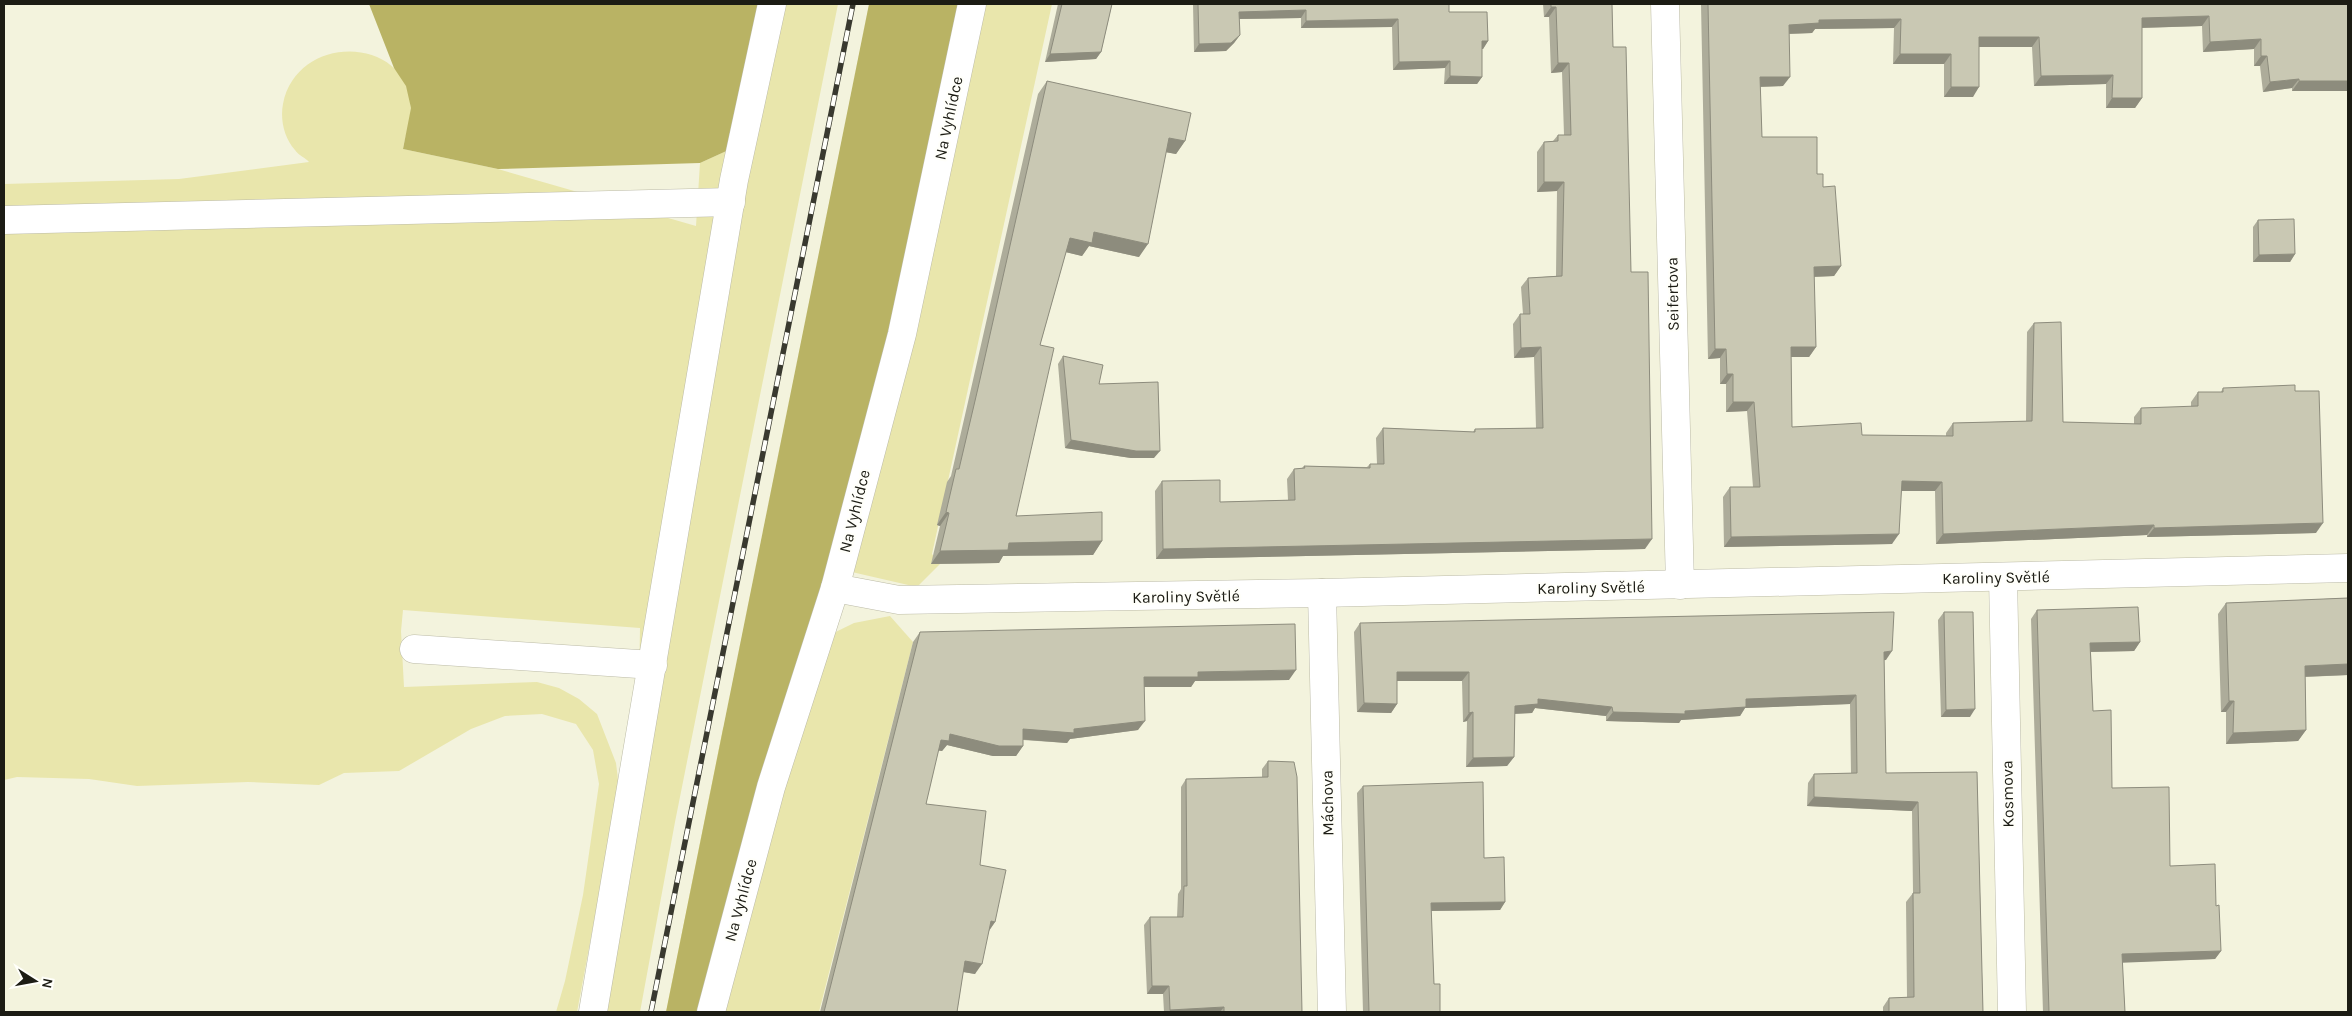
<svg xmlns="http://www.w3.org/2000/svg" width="2352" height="1016" font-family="Karla,sans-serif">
	<rect width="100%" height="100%" fill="#f3f3dd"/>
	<g fill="#e9e6ac">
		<path d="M764,4H838L675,822L640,1012H603L637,812L640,628L403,610L401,631L404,687L537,682L559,688L579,699L597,714L616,763L619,788L577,1012H556L565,981L583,895L599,784L593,750L576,724L542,714L505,716L471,729L399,771L344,773L319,785L248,782L137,786L89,779L17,777L4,780V184L179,179L309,162C306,158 298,155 295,150C284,138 280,119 283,104C297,32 409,35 411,108C411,122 405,136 403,149L498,169L696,226L700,163L733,148Z"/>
		<path d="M962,4H1052L932,554L940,564L917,587L830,567Z"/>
		<path d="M890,616L913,642L819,1012H666L723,728L805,647L854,623Z"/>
	</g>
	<g fill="#b9b364">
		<path d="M369,4H764L733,148L700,163L498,169L403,149L411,108L406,86L394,68Z"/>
		<path d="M869,4H961L901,287L830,567L701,1012H666Z"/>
	</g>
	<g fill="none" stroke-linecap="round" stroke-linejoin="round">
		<defs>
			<g id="minor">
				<path d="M1665,4L1680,585"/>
				<path d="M4,220L731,202"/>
				<path d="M2003,577L2012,1012"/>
				<path d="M835,588L899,600L1322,593L2348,568"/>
				<path d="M1322,593L1332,1012"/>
				<path d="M414,649L653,665"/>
				<path d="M593,1012L734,180L772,4"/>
				<path d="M711,1012L771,787L835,588L902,334L972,4"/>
			</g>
		</defs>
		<use href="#minor" stroke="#bcbba7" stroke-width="29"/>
		<use href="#minor" stroke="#fff" stroke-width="28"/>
		<defs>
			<path id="rail" d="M651,1012L853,4"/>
		</defs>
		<use href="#rail" stroke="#39392f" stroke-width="5.5"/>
		<use href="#rail" stroke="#fffffa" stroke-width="4" stroke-dasharray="11" stroke-linecap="butt"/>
	</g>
	<g fill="#adac9a">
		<path d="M1058,4H1112L1101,52L1096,59L1045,62Z"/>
		<path d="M1193,4H1449V12L1488,41L1483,49H1482V77L1477,84H1444L1445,68L1393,70L1392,27L1301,28V18L1239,19L1240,35L1234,43L1226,51L1194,52Z"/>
		<path d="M1543,4H1612L1613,47L1631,272L1645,549L1156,559L1155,491L1162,481L1220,502L1288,500L1287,479L1294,469L1302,468L1304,466L1367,467L1370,464H1377L1376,438L1383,428L1473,432L1475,429L1536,428L1534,357L1514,358L1513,324L1520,314H1523L1521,287L1528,278L1556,276L1557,191L1537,192V152L1544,142L1553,141L1558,135H1564L1562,72L1551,73L1549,17H1544Z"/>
		<path d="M1701,4H2348V91H2292V88L2263,92L2260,66H2254V49L2203,52L2202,26L2142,28V98L2135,108H2106V84L2034,86L2032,47H1979L1973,97H1944V64H1893L1894,28L1815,29L1812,33L1789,34L1783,86L1760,87L1762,137L1817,174L1823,187L1841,266L1834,276L1814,277L1816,347L1809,357H1791L1792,427L1862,435L1946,436V433L1953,423L2026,421L2027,332L2034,323L2063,422L2134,424V417L2141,408L2191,407V402L2198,392H2221L2223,388L2295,391L2316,533L2147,537V535L1936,544L1935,491H1901L1892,544L1724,547L1723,497L1730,487H1753L1747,411L1726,412V384H1720V358L1708,359Z"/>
		<path d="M1047,81L1185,141L1176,154L1166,152L1139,257L1089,246L1082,256L1066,252L1040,345L1016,516L1102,541L1093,555L1003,556L999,563L931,564L940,526L937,525L947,482L951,476L968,402L1038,94Z"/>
		<path d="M2258,220L2295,254L2290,262H2253V227Z"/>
		<path d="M1063,356L1099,384L1154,458H1131L1065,448L1058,364Z"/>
		<path d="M2348,598V675L2305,677L2306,730L2298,741L2226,744V712H2221L2218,614L2226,603Z"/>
		<path d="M2037,610L2140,642L2134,651L2091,652L2093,711L2112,788L2170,866L2216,906L2221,951L2215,959L2122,962L2125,1012H2043L2031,619Z"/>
		<path d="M1944,612L1970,717H1941L1938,620Z"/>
		<path d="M1360,623L1886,660H1884L1886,773L1977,772L1983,1012H1883V1007L1889,998L1907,997L1906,902L1913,893L1912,811L1807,806L1808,783L1814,774L1851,773L1850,704L1745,708L1740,716L1681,720L1679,723L1606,721V716L1535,708L1532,713L1515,714L1514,757L1507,766L1466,767L1467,721L1463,722L1462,681H1397V704L1391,713L1357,712L1354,632Z"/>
		<path d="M920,632L1289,680L1195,681L1191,687H1144L1138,730L1070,739L1067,743L1023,740V746L1016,756H993L947,745L942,751L938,750L926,804L980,865L995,922L989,931L975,974L963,972L957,1012H820L913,642Z"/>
		<path d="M1268,761L1302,1012H1164L1163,994H1147L1144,925L1150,917H1177L1178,894L1181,889V787L1186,779L1262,777V769Z"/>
		<path d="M1363,786L1484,858L1505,902L1500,910L1431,911L1434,984L1440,1012H1363L1357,793Z"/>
	</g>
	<g fill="#8d8c7d">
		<path d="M1551,7H1556L1549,17H1544Z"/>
		<path d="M1306,10L1301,18L1234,19L1239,12Z"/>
		<path d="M2209,16L2202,26L2135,28L2142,18Z"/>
		<path d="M1398,19L1392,27L1301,28L1306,21Z"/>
		<path d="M1901,19L1894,28L1815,29L1812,33L1782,34L1789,25L1819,20Z"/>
		<path d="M1240,35L1234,43L1226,51L1194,52L1199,44Z"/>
		<path d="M1979,37H2039L2032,47H1972Z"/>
		<path d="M2261,39L2254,49L2203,52L2210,42Z"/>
		<path d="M1482,41H1488L1483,49H1476Z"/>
		<path d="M1101,52L1096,59L1045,62L1050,54Z"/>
		<path d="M1900,54H1951L1944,64H1893Z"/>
		<path d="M2261,56H2267L2260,66H2254Z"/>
		<path d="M1450,61L1445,68L1393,70L1399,62Z"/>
		<path d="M1558,63H1569L1562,72L1551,73Z"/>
		<path d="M2113,75L2106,84L2034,86L2041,76Z"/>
		<path d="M1450,76L1482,77L1477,84H1444Z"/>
		<path d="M1760,77H1790L1783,86L1753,87Z"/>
		<path d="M2299,79L2292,88L2263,92L2270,82Z"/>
		<path d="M2299,81H2348V91H2292Z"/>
		<path d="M1951,87H1979L1973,97H1944Z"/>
		<path d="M2112,98H2142L2135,108H2106Z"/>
		<path d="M1169,138L1185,141L1176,154L1159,151Z"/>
		<path d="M1544,182H1564L1557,191L1537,192Z"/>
		<path d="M1094,232L1148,244L1139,257L1089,246L1082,256L1061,251L1070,238Z"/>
		<path d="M2295,254L2290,262H2253L2259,255Z"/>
		<path d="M1841,266L1834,276L1807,277L1814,267Z"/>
		<path d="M1541,347L1534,357L1514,358L1521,348Z"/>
		<path d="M1791,347H1816L1809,357H1784Z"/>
		<path d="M1715,349H1726L1720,358L1708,359Z"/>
		<path d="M1727,374H1733L1726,384H1720Z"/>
		<path d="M1733,402H1754L1747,411L1726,412Z"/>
		<path d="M1071,440L1160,451L1154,458H1131L1065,448Z"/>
		<path d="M1902,481L1942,482L1935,491H1895Z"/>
		<path d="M946,512L949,513L940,526L937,525Z"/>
		<path d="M2323,523L2316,533L2147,537L2154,528Z"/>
		<path d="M2154,525L2147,535L1936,544L1943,534Z"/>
		<path d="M1899,534L1892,544L1724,547L1731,537Z"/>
		<path d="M1652,539L1645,549L1156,559L1163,549Z"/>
		<path d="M1102,541L1093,555L1003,556L999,563L931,564L940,551L1009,543Z"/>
		<path d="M2140,642L2134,651L2084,652L2090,643Z"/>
		<path d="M1892,651L1886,660L1877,661L1884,652Z"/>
		<path d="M2348,664V675L2297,677L2305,666Z"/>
		<path d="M1296,670L1289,680L1195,681L1191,687H1137L1144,677L1198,672Z"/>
		<path d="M1397,672H1469L1462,681H1390Z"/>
		<path d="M1856,695L1850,704L1745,708L1740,716L1681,720L1679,723L1606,721L1613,712L1746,699Z"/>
		<path d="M1538,699L1612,707L1606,716L1535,708L1532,713L1509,714L1515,706Z"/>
		<path d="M2229,701H2234L2226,712H2221Z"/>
		<path d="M1364,703L1397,704L1391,713L1357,712Z"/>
		<path d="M1975,709L1970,717H1941L1946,710Z"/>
		<path d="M1473,712L1467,721L1463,722L1469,713Z"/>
		<path d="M1145,721L1138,730L1070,739L1067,743L1016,739L1023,729H1074Z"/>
		<path d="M2306,730L2298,741L2226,744L2233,733Z"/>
		<path d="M950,734L1023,746L1016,756H993L947,745L942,751L934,750L941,740Z"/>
		<path d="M1514,757L1507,766L1466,767L1473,758Z"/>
		<path d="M1814,797L1918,802L1912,811L1807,806Z"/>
		<path d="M1505,902L1500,910L1426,911L1431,903Z"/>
		<path d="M991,921L995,922L988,932Z"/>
		<path d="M2221,951L2215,959L2116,963L2122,954Z"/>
		<path d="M965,961L982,964L975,974L958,971Z"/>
		<path d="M1152,986H1169L1163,994H1147Z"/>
		<path d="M1224,1007L1220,1012H1169L1170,1010Z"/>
	</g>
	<g fill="#c9c8b3" stroke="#8d8c7d">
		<path d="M1062,4H1112L1101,52L1050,54Z"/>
		<path d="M1198,4H1449V12H1487L1488,41H1482V77L1450,76V61L1399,62L1398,19L1306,21V10L1239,12L1240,35L1231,43L1199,44Z"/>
		<path d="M1551,4H1612L1613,47H1626L1631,272H1648L1652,539L1163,549L1162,481L1220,480V502L1295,500L1294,469L1305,468L1304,466L1370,468V464H1384L1383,428L1475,432V429L1543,428L1541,347L1521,348L1520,314H1530L1528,278L1562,276L1564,182H1544V142L1558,141V135H1571L1569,63H1558L1556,7H1551Z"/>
		<path d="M1708,4H2348V81H2299V79L2270,82L2267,56H2261V39L2210,42L2209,16L2142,18V98H2112L2113,75L2041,76L2039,37H1979V87H1951V54H1900L1901,19L1819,20V23L1789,25L1790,77H1760L1762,137H1817V174H1823V187L1835,186L1841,266L1814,267L1816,347H1791L1792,427L1861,423L1862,435L1953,436V423L2032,421L2034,323L2061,322L2063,422L2141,424V408L2198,406V392H2223V388L2295,385V391H2319L2323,523L2154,528V525L1943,534L1942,482L1902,481L1899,534L1731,537L1730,487H1760L1754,402H1733V374H1727L1726,349H1715Z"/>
		<path d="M1047,81L1191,113L1185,141L1169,138L1148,244L1094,232L1092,243L1070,238L1040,345L1054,348L1016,516L1102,512V541L1009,543L1008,550L940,551L949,513L946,512L956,469H959L978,388Z"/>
		<path d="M2294,219L2295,254L2259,255L2258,220Z"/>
		<path d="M1063,356L1103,365L1099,384L1158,382L1160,451H1136L1071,440Z"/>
		<path d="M2348,598V664L2305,666L2306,730L2233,733L2234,701H2229L2226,603Z"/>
		<path d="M2138,607L2140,642L2090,643L2093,711L2111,710L2112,788L2169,787L2170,866L2215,864L2216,906L2219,905L2221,951L2122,954L2125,1012H2049L2037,610Z"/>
		<path d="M1894,612L1892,651L1884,652L1886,773L1977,772L1983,1012H1889V998L1914,997L1913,893H1920L1918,802L1814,797V774L1857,773L1856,695L1746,699V707L1685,711V714L1613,712L1612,707L1538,699V704L1515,706L1514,757L1473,758V712L1469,713V672H1397V704L1364,703L1360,623Z"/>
		<path d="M1944,612H1973L1975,709L1946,710Z"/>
		<path d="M1295,624L1296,670L1198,672V677H1144L1145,721L1074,729V733L1023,729V746H999L950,734L949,741L941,740L926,804L986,811L980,865L1006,870L995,922L991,921L982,964L965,961L957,1012H824L920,632Z"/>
		<path d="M1268,761L1294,762L1297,777L1302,1012H1224V1007L1170,1010L1169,986H1152L1150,917H1183L1184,886H1187L1186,779L1268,777Z"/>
		<path d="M1483,782L1484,858L1504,857L1505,902L1431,903L1434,984H1440V1012H1369L1363,786Z"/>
	</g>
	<g text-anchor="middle" stroke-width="4.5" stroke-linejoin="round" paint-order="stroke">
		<g font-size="16" fill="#1c1c14" stroke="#fffffa">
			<text transform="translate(948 118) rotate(-78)" y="6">Na Vyhlídce</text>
			<text transform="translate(1672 294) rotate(-91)" y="6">Seifertova</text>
			<text transform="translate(854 511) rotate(-76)" y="6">Na Vyhlídce</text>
			<text transform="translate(1996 577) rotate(-1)" y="6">Karoliny Světlé</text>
			<text transform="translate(1591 587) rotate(-1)" y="6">Karoliny Světlé</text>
			<text transform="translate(1186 596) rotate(-1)" y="6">Karoliny Světlé</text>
			<text transform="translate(2007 794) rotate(-91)" y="6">Kosmova</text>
			<text transform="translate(1327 803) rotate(-91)" y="6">Máchova</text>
			<text transform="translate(740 900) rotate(-75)" y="6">Na Vyhlídce</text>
		</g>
	</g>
	<rect width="2352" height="1016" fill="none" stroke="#1c1c14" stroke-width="10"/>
	<g transform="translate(35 981) rotate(101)" stroke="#fffffa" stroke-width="4" paint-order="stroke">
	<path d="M0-4L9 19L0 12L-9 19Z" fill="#1c1c14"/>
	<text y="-8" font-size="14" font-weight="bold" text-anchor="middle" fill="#1c1c14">N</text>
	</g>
</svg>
